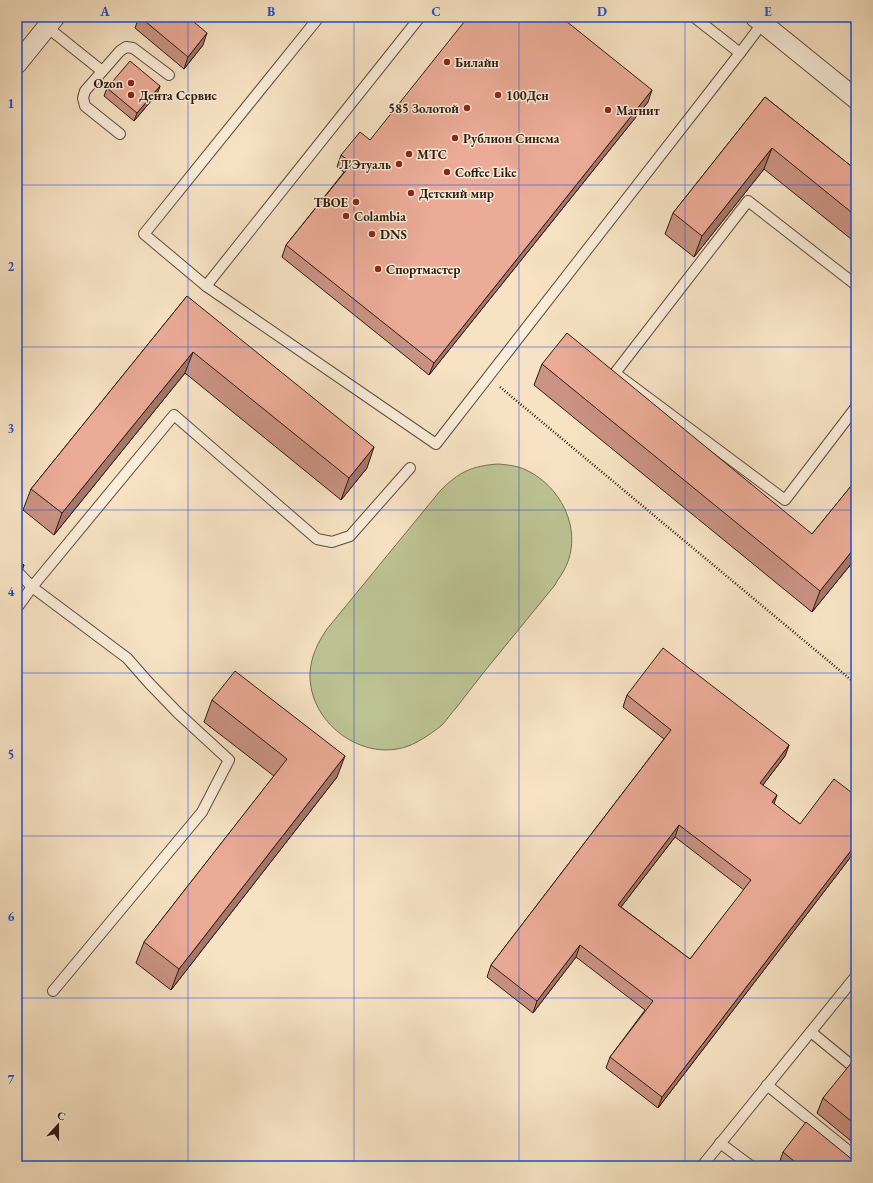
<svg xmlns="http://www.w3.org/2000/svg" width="873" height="1183" font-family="'EB Garamond',serif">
	<rect width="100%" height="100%" fill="#f7e3c4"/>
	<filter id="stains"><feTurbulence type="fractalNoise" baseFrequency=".005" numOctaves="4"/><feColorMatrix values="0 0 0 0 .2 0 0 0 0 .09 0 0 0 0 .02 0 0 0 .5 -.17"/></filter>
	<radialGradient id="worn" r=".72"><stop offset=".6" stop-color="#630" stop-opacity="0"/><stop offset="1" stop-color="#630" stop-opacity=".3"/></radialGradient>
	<path fill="#bdc494" stroke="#766f52" d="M498,464C509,465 520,466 530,472C565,491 584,536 563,572C561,576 557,580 555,585C531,614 508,643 484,672C475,684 465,696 456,708C451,713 447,720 442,725C435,731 426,737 417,742C370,768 308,726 310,673C311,656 318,642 327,629L440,491C459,472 471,466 498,464Z"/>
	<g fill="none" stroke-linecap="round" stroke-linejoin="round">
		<defs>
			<g id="lane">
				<path d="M420,17L206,286L436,444L740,53L765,20"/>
				<path d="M694,17L740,53"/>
				<path d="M47,27L102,71"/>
				<path d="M120,134L85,106L83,98L85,91L120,51L126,47L133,48L169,75"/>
				<path d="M856,285L748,201L615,373L785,500L856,407"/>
				<path d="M206,286L144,234L319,17"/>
				<path d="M17,571L32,587L174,415L317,539L332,542L350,536L410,468"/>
				<path d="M17,608L32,587L127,658L149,683L178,713L229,760L202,812L53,991"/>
				<path d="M811,1032L856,1069"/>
				<path d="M767,1085L856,1157"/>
				<path d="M720,1143L751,1166"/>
				<path d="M702,1166L856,976"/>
			</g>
			<g id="street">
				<path d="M755,17L856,99"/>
				<path d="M17,64L55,17"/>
			</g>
		</defs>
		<use href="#lane" stroke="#614c3c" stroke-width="12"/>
		<use href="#street" stroke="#614c3c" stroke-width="21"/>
		<g stroke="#2f1a0f" stroke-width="2.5" stroke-dasharray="1 2" stroke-linecap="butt">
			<path d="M844,17L856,26"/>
			<path d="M500,387L856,684"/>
			<path d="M17,982L19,985L17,988"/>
		</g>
		<use href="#lane" stroke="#faedd9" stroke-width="10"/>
		<use href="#street" stroke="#faedd9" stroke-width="19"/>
	</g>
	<g fill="#ca9382" stroke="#2f1a0f" fill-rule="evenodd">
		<path d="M139,17H188L203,45L184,69L135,28Z"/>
		<path d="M160,86L157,94L134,121L104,96L107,88Z"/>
		<path d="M765,97L856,170V243L764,169L694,257L665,234L673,213Z"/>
		<path d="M648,102L429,375L282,257L286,245L344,172L337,167L341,155Z"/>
		<path d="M187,296L367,468L341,500L185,373L54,535L23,510L31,489Z"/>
		<path d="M542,364L812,534L856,480V558L812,612L534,385Z"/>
		<path d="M627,695L789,745L785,756L763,785L774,804L800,824L856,796V850L658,1108L606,1068L610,1057L645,1010L576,957L533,1013L487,977L491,965L664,739L623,707ZM675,837L744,890L690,959L621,907Z"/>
		<path d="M212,700L337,777L171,990L136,963L144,942L274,776L204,722Z"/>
		<path d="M856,1065V1145L817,1113L823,1098Z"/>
		<path d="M783,1152L854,1161L852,1166H781L779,1164Z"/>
	</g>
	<g fill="#a4786a" stroke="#2f1a0f">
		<path d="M207,33L203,45L184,69L188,57Z"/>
		<path d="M160,86L157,94L134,121L137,113Z"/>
		<path d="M652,90L648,102L429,375L434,363Z"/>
		<path d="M772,148L764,169L694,257L702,236Z"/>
		<path d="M193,352L185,373L54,535L62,513Z"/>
		<path d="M374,447L367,468L341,500L349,478Z"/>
		<path d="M856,546V558L812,612L820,591Z"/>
		<path d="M24,565L17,586V575Z"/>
		<path d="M789,745L785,756L756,794L760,783Z"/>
		<path d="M345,756L337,777L171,990L179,969Z"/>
		<path d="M777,795L773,807L772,802Z"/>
		<path d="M679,825L675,837L614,916L618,905Z"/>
		<path d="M856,844V850L658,1108L662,1097Z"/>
		<path d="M580,945L576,957L533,1013L537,1001Z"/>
	</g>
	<g fill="#ebab97" stroke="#2f1a0f" fill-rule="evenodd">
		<path d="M140,17H188L207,33L188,57Z"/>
		<path d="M468,17H561L652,90L434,363L286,245L352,163L341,155L360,132L370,140Z"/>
		<path d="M130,61L160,86L137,113L107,88Z"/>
		<path d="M765,97L856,170V216L772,148L702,236L673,213Z"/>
		<path d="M187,296L374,447L349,478L193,352L62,513L31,489Z"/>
		<path d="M567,333L812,534L856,480V546L820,591L542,364Z"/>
		<path d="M17,559L24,565L17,575Z"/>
		<path d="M663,648L789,745L760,783L777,795L772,802L800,824L834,779L856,796V844L662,1097L610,1057L653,1001L580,945L537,1001L491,965L671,730L627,695ZM679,825L751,880L690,959L618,905Z"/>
		<path d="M235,671L345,756L179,969L144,942L287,759L212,700Z"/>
		<path d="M852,1062L856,1065V1125L823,1098Z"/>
		<path d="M806,1122L854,1161L850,1166H800L783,1152Z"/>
	</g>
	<path fill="none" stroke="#1d4ed8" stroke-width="1" stroke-opacity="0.55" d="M188,17V1166M354,17V1166M519,17V1166M685,17V1166M17,185H856M17,347H856M17,510H856M17,673H856M17,836H856M17,998H856"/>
	<g fill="#8f2418" stroke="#faedd9" stroke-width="1.5">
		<circle cx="447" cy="62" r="4"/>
		<circle cx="131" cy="83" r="4"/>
		<circle cx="131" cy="95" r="4"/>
		<circle cx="498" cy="95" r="4"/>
		<circle cx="467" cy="108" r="4"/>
		<circle cx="608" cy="110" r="4"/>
		<circle cx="455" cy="138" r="4"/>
		<circle cx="409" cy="154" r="4"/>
		<circle cx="399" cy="164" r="4"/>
		<circle cx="447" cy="172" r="4"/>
		<circle cx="411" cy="193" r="4"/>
		<circle cx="356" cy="202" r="4"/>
		<circle cx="346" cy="216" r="4"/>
		<circle cx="372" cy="234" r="4"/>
		<circle cx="378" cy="269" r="4"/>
	</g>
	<g text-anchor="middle" stroke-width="3" stroke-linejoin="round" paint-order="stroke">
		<g font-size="13" font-weight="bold" fill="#2f1a0f" stroke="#faedd9" text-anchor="start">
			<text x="455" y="67">Билайн</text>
			<text x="123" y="88" text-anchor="end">Ozon</text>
			<text x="139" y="100">Дента Сервис</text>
			<text x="506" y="100">100Ден</text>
			<text x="459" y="113" text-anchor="end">585 Золотой</text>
			<text x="616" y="115">Магнит</text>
			<text x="463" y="143">Рублион Синема</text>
			<text x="417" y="159">МТС</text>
			<text x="391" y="169" text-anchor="end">Л'Этуаль</text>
			<text x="455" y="177">Coffee Like</text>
			<text x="419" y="198">Детский мир</text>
			<text x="348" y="207" text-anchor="end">ТВОЕ</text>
			<text x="354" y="221">Colambia</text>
			<text x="380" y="239">DNS</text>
			<text x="386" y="274">Спортмастер</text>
		</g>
	</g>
	<rect width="873" height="1183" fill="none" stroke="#f7e3c4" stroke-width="44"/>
	<g transform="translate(58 1125) rotate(21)" stroke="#faedd9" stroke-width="3" paint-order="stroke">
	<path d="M0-3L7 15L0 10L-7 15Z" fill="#2f1a0f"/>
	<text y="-6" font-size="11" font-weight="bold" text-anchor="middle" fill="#2f1a0f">С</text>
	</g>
	<rect x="22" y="22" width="829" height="1139" fill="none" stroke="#1d4ed8" stroke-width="1.5"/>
	<g font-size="13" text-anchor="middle" font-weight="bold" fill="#1d4ed8">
		<text x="105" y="16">A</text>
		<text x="271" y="16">B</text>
		<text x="436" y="16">C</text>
		<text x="602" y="16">D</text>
		<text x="768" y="16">E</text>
		<text x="11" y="108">1</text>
		<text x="11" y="271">2</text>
		<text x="11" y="433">3</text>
		<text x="11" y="596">4</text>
		<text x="11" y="759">5</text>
		<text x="11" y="921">6</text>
		<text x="11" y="1084">7</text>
	</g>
	<rect width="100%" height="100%" filter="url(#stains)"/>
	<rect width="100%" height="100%" fill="url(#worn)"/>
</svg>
